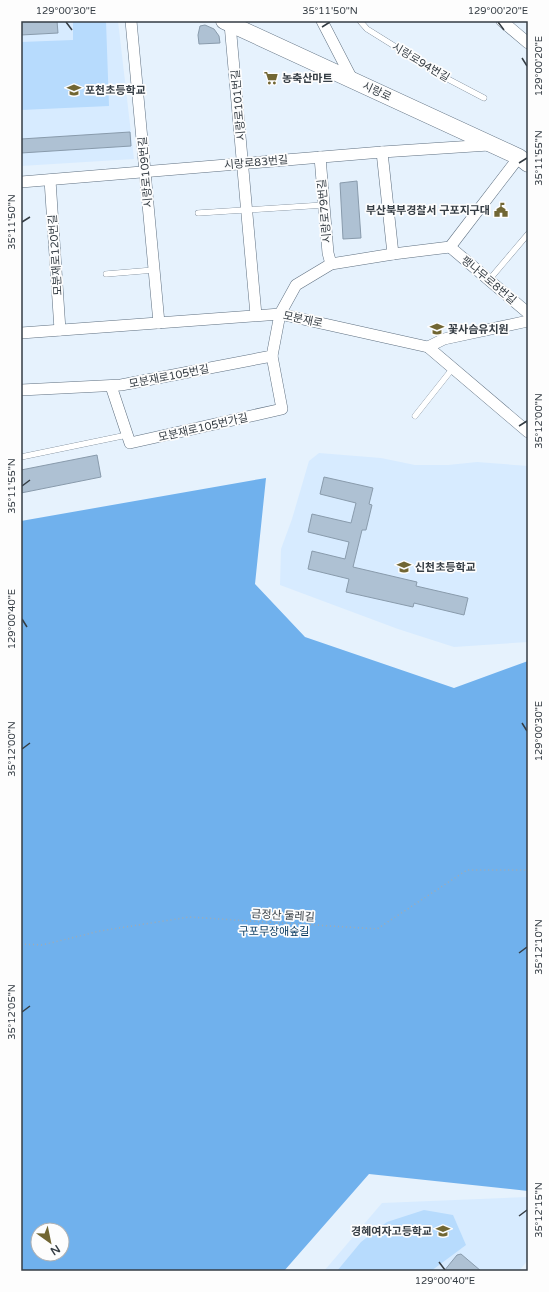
<svg xmlns="http://www.w3.org/2000/svg" width="549" height="1292" font-family="'Varela Round','Noto Sans KR',sans-serif">
	<rect width="100%" height="100%" fill="#e6f2fd"/>
	<g fill="#d7ebff">
		<path d="M21,21H118L134,159L21,166Z"/>
		<path d="M319,453L381,458L415,465H448L477,462L528,466V642L454,647L398,629L280,585L281,549L292,519L309,461Z"/>
		<path d="M528,1197V1260L519,1271H324L382,1203Z"/>
	</g>
	<g fill="#b7dbfd">
		<path d="M73,21H106L109,106L21,110V42L73,40Z"/>
		<path d="M424,1210L453,1215L466,1245L431,1271H337L361,1242L387,1222Z"/>
	</g>
	<path fill="#70b1ed" fill-rule="evenodd" d="M266,478L255,584L305,637L454,688L528,661V1191L369,1174L284,1271H21V521ZM38,1230H62V1254H38Z"/>
	<g fill="#aec1d3" stroke="#899bac">
		<path d="M21,21H57L58,33L21,35Z"/>
		<path d="M205,25L214,29L219,36L220,43L199,44L198,35L200,26Z"/>
		<path d="M130,132L131,146L21,153V139Z"/>
		<path d="M357,181L361,238L343,239L340,183Z"/>
		<path d="M97,455L101,477L21,493V470Z"/>
		<path d="M324,477L373,488L369,504L372,505L366,530H362L353,567L417,582L416,586L468,598L464,615L414,603L413,607L346,592L349,579L308,569L312,551L345,559L349,542L308,532L312,514L351,523L356,503L320,494Z"/>
		<path d="M461,1254L481,1271H444L457,1255Z"/>
	</g>
	<g fill="none" stroke-linecap="round" stroke-linejoin="round">
		<defs>
			<g id="service">
				<path d="M360,21L367,29L444,77L484,98"/>
				<path d="M198,213L324,205"/>
				<path d="M106,274L154,270"/>
				<path d="M489,280L528,234"/>
				<path d="M415,416L453,368"/>
				<path d="M21,457L127,435"/>
			</g>
			<g id="minor">
				<path d="M131,21L159,323"/>
				<path d="M322,21L353,81"/>
				<path d="M502,21L528,43"/>
				<path d="M230,24L256,315"/>
				<path d="M382,152L393,254"/>
				<path d="M320,157L328,253L331,264"/>
				<path d="M50,180L60,330"/>
				<path d="M21,182L382,152L489,145"/>
				<path d="M450,247L528,313"/>
				<path d="M21,333L280,314L428,347L528,432"/>
				<path d="M428,347L444,339L528,321"/>
				<path d="M111,386L130,443L282,409L272,356"/>
				<path d="M21,390L121,385L272,356L280,314L296,285L331,264L393,254L450,247L519,157"/>
			</g>
			<path id="secondary" d="M224,21L519,157L528,164"/>
		</defs>
		<use href="#service" stroke="#5f7081" stroke-width="6"/>
		<use href="#minor" stroke="#5f7081" stroke-width="12"/>
		<use href="#secondary" stroke="#5f7081" stroke-width="17"/>
		<path stroke="#a0abb4" stroke-width="1.5" stroke-dasharray="1 3" stroke-linecap="butt" d="M21,944L42,945L100,931L189,917L377,929L467,870H528"/>
		<use href="#service" stroke="#fff" stroke-width="5.5"/>
		<use href="#minor" stroke="#fff" stroke-width="11"/>
		<use href="#secondary" stroke="#fff" stroke-width="16"/>
	</g>
	<path fill="none" stroke="#353d44" stroke-width="1.5" d="M66,22L72,30M498,22L504,30M322,27L330,22M522,58L527,66M519,163L527,158M22,222L30,217M519,426L527,421M22,486L30,480M22,619L27,627M522,723L527,731M22,749L30,743M519,953L527,947M22,1012L30,1006M519,1216L527,1210M439,1262L445,1270"/>
	<defs>
		<symbol id="supermarket-bare" viewBox="-9 -9 18 18"><path d="M-6-5.5h2.5l.6 2H6L4.5 2H-2.5L-4.4-4H-6ZM-1.5 3.2a1.3 1.3 0 1 0 .1 0ZM3 3.2a1.3 1.3 0 1 0 .1 0Z" fill="#716633" stroke="#fdfdfd" stroke-width="2.5" paint-order="stroke"/></symbol>
		<symbol id="school-bare" viewBox="-9 -9 18 18"><path d="M0-5L7-2L0 1L-7-2ZM-4 1L0 2.5L4 1V4Q0 6-4 4Z" fill="#716633" stroke="#fdfdfd" stroke-width="2.5" paint-order="stroke"/></symbol>
		<symbol id="civic-bare" viewBox="-9 -9 18 18"><path d="M-.6-6.5H3V-4.5H.6V-3L4-1V1h2V6H-6V1h2V-1L-.6-3ZM-1.2 2.5V6h2.4V2.5Z" fill="#716633" stroke="#fdfdfd" stroke-width="2.5" paint-order="stroke"/></symbol>
	</defs>
	<g fill-rule="evenodd">
		<use href="#supermarket-bare" x="261" y="68" width="20" height="20"/>
		<use href="#school-bare" x="64" y="80" width="20" height="20"/>
		<use href="#civic-bare" x="491" y="200" width="20" height="20"/>
		<use href="#school-bare" x="427" y="319" width="20" height="20"/>
		<use href="#school-bare" x="394" y="557" width="20" height="20"/>
		<use href="#school-bare" x="433" y="1221" width="20" height="20"/>
	</g>
	<g text-anchor="middle" stroke-width="3.5" stroke-linejoin="round" paint-order="stroke">
		<g font-size="11" fill="#353d44" stroke="#fdfdfd">
			<text transform="translate(421 62) rotate(31)" y="4">시랑로94번길</text>
			<text transform="translate(377 91) rotate(25)" y="4">시랑로</text>
			<text transform="translate(238 105) rotate(-95)" y="4">시랑로101번길</text>
			<text transform="translate(256 162) rotate(-5)" y="4">시랑로83번길</text>
			<text transform="translate(145 172) rotate(-95)" y="4">시랑로109번길</text>
			<text transform="translate(324 211) rotate(-95)" y="4">시랑로79번길</text>
			<text transform="translate(55 255) rotate(-94)" y="4">모분재로120번길</text>
			<text transform="translate(489 280) rotate(40)" y="4">팽나무로8번길</text>
			<text transform="translate(303 319) rotate(12)" y="4">모분재로</text>
			<text transform="translate(169 376) rotate(-11)" y="4">모분재로105번길</text>
			<text transform="translate(203 427) rotate(-13)" y="4">모분재로105번가길</text>
			<text transform="translate(283 915) rotate(3)" y="4">금정산 둘레길</text>
		</g>
		<g font-size="11" font-weight="bold" fill="#353d44" stroke="#fdfdfd" text-anchor="start">
			<text x="282" y="82">농축산마트</text>
			<text x="85" y="94">포천초등학교</text>
			<text x="490" y="214" text-anchor="end">부산북부경찰서 구포지구대</text>
			<text x="448" y="333">꽃사슴유치원</text>
			<text x="415" y="571">신천초등학교</text>
			<text x="432" y="1235" text-anchor="end">경혜여자고등학교</text>
		</g>
		<g font-size="11" fill="#05375e" stroke="#fdfdfd">
			<text x="274" y="935">구포무장애숲길</text>
		</g>
	</g>
	<rect width="549" height="1292" fill="none" stroke="#fdfdfd" stroke-width="44"/>
	<g transform="translate(50 1242) rotate(147)"><circle r="19" fill="#fdfdfd" stroke="#adb0b3"/>
	<path d="M0-3L7 15L0 10L-7 15Z" fill="#716633"/>
	<text y="-6" font-size="11" font-weight="bold" text-anchor="middle" fill="#353d44">N</text>
	</g>
	<rect x="22" y="22" width="505" height="1248" fill="none" stroke="#353d44" stroke-width="1.5"/>
	<g font-size="10" text-anchor="middle" fill="#353d44">
		<text x="66" y="14">129°00'30"E</text>
		<text x="330" y="14">35°11'50"N</text>
		<text x="498" y="14">129°00'20"E</text>
		<text transform="translate(538 66) rotate(-90)" y="4">129°00'20"E</text>
		<text transform="translate(538 158) rotate(-90)" y="4">35°11'55"N</text>
		<text transform="translate(11 222) rotate(-90)" y="4">35°11'50"N</text>
		<text transform="translate(538 421) rotate(-90)" y="4">35°12'00"N</text>
		<text transform="translate(11 486) rotate(-90)" y="4">35°11'55"N</text>
		<text transform="translate(11 619) rotate(-90)" y="4">129°00'40"E</text>
		<text transform="translate(538 731) rotate(-90)" y="4">129°00'30"E</text>
		<text transform="translate(11 749) rotate(-90)" y="4">35°12'00"N</text>
		<text transform="translate(538 947) rotate(-90)" y="4">35°12'10"N</text>
		<text transform="translate(11 1012) rotate(-90)" y="4">35°12'05"N</text>
		<text transform="translate(538 1210) rotate(-90)" y="4">35°12'15"N</text>
		<text x="445" y="1284">129°00'40"E</text>
	</g>
</svg>
